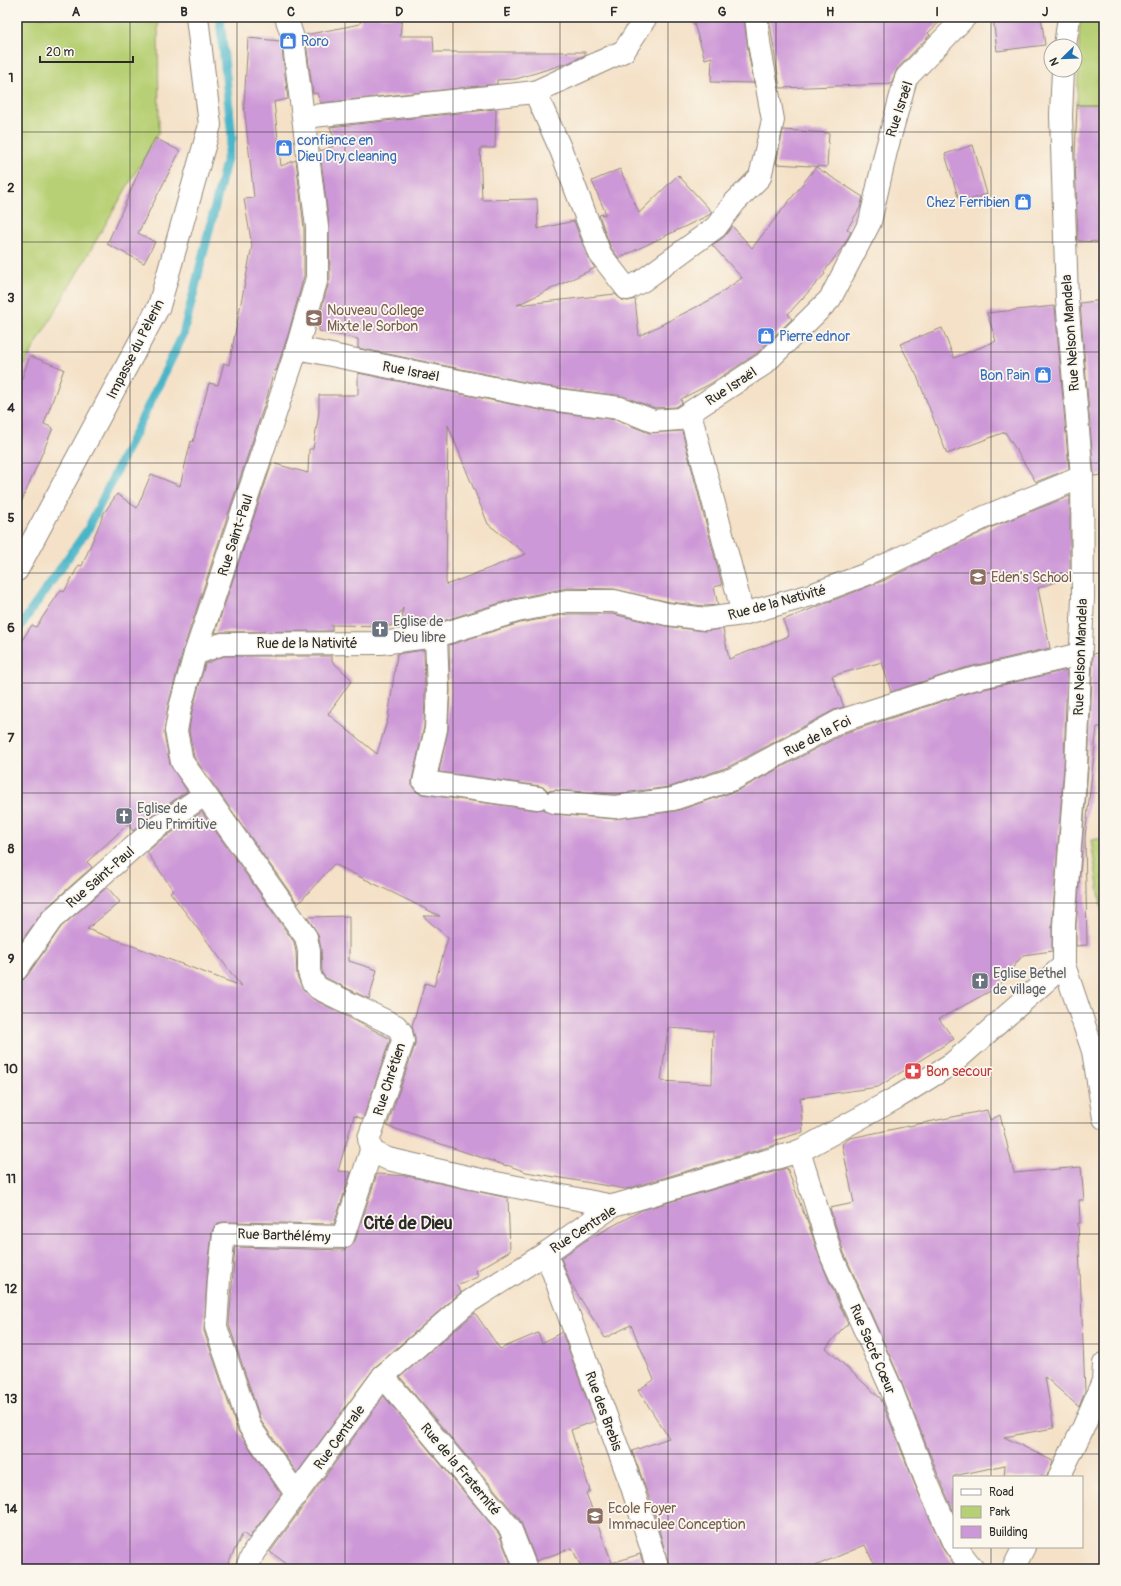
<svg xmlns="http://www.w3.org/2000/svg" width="1121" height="1586" font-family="Pangolin,sans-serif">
	<rect width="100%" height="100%" fill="#fbf7ec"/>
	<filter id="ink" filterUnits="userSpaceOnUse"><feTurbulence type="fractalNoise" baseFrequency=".025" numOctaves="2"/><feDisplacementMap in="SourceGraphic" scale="8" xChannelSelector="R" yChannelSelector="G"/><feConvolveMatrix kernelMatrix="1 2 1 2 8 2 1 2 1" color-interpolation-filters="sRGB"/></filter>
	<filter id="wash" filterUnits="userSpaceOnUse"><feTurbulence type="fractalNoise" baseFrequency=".012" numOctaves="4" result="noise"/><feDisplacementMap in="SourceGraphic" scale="16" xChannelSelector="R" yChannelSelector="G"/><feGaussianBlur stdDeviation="0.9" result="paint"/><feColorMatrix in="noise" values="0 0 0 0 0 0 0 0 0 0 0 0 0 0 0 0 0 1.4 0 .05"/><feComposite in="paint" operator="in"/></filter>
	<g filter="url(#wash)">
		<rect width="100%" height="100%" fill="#f4e1c7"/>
		<g fill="#b8d075" stroke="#727e50">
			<path d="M17,17H158L159,132L17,377Z"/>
			<path d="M1080,17H1104V105H1077Z"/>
			<path d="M1104,838V926L1091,840Z"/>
		</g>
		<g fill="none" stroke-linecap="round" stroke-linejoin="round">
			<path stroke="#4ab5c8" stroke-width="9" d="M17,631L88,529L183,335L232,138L220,17"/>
		</g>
		<g id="blocks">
			<g fill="#cd98d7" fill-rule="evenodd">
				<path d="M361,17H402L400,36H433L434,52H585V55L568,63L516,79L497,80V84L321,103L317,93L313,94L305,35L360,24Z"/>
				<path d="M692,17H744L748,51L754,83L711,82L712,57L705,59Z"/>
				<path d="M769,17H945L928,33L930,35L897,69L891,84L780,88Z"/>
				<path d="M993,17H1041L1045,45L997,51Z"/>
				<path d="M248,38L281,41L288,99L274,102L281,166L296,160L304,228V276L288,335L276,371L274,370L267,397L183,650L168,706L164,733L170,764L187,791L146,820L133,831L128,824L87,862L92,867L44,910L17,947V648L32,625L36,627L61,590L64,592L79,565L82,566L104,513L117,494L137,508L151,474L180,486L191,441L193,442L209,383L218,385L224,363L229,365L252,246L244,199L254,198L244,105Z"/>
				<path d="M1077,105H1104V242L1078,241L1075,157Z"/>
				<path d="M496,109L495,148H480L482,200L537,199L538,229L574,221L588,258L595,268L517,305L615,294L622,300L628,301L635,299L639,336L710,300L742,278L712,245L724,237L732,226L752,248L816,167L863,197L860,208L847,229L851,232L844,245L824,272L825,274L788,314L792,319L756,354L710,384L681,399L682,403L676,407L655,408L622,396L544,386L358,348V339L319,331V318L330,278L329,226L320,151L337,145L330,127Z"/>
				<path d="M783,130L829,133L827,167L776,164Z"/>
				<path d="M155,138L180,151L138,233L155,242L144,263L107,244L127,200L142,163Z"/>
				<path d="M973,145L987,194L960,203L945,154Z"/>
				<path d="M620,169L639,213L678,175L712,212L709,215L619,258L611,248L599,215L606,214L592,181Z"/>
				<path d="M1104,300V475L1094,476L1080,303Z"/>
				<path d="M1055,306L1069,469L1036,482L1005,432L947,454L917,376L900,344L942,328L954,358L996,341L987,313Z"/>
				<path d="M30,356L64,369L44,424L53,428L18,510L17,392Z"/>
				<path d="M358,373L540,410L617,420L649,433L682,431L722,585L714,587L718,605L705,606L669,602L614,589L567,588L513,599L433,624L401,628L403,608L391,626L332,625V631L222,632L215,633L272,463L308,473L309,449H313L319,412V395H358ZM448,425L488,524L526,554L446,585Z"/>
				<path d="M1070,496V577L1038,588L1050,648L965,668L891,692L882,662L832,676L844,707L834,710L728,767L670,787L615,794L555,790L548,791L545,788L540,786L439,772L448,730L450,691L449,645L520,623L568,614H612L665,626L704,631L723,629L729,659L789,636L783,620L885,580L992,527Z"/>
				<path d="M424,650L425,690L424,727L412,780V786L416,791L422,794L536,810L544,809L547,812L553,814L614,819L677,811L739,790L845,733L971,692L1067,670L1064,766L1052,924V951L1023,955L996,988L939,1019L954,1039L878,1087L800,1098L803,1132L776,1140L778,1144L626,1189L526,1172L507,1165V1166L387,1126L415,1045V1038L412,1026L425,983L434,986L448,938L423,916H440L334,864L298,904L194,757L189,731L192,711L205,664L224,656H332V661L352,680L328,714L377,754L388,718L397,654ZM668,1028L713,1031L712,1084L661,1081Z"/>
				<path d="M1104,651V727H1097L1085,837L1087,945L1076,946V925L1088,768L1093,654Z"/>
				<path d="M202,812L294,942L296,952L297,976L303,989L313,999L389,1038L390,1040L363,1119L354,1116L338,1171L351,1172L334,1224L224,1222L218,1223L214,1227L212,1232L207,1278L204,1331L238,1431L281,1494L249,1538L243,1533L225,1569H17V981L23,980L27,976L61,927L107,887L120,902L87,929L241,986L170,892L173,890L147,852L161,840Z"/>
				<path d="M349,916V961L377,970L369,999L326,978L323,975L322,970L321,949L318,934L307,917Z"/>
				<path d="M987,1110L990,1120L1000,1115L1014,1173L1081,1167L1084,1200H1079L1080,1223H1078L1085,1391L1079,1407L1045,1377L1054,1428L1004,1437L1053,1461L1047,1477H1004L1005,1465L954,1476V1513L938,1475L901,1381L844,1253L830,1208L854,1203L842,1144L850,1138Z"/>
				<path d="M787,1168L804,1214H805L821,1262L848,1324L842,1329L826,1348L881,1399L915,1485L943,1549L954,1565V1569H879L871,1558L865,1545L808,1569H670L652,1505L632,1451L669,1438L638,1390L654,1380L631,1325L605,1338L570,1282L561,1258L585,1241L642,1210Z"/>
				<path d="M377,1174L407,1176L508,1198L510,1251L476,1271L478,1277L456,1285L461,1292L375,1367L297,1473L261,1421L229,1325L235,1247L343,1250L350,1247L355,1241Z"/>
				<path d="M475,1313L500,1349L538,1333L542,1343L562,1332L595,1421L571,1430L590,1491L586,1493L612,1563L640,1554L645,1569H582L572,1548L536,1561L520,1520L400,1377Z"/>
				<path d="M384,1396L499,1534L513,1569H294L270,1552Z"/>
			</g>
		</g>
	</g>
	<g filter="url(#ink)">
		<use href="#blocks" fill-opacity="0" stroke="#908679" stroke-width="1"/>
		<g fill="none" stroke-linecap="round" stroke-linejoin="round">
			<defs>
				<g id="minor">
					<path d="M286,17L293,38L317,227V278L297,348L195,654L180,708L176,731L182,762L187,769L306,937L309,951V972L312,981L318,988L396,1026L401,1032L403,1041L369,1138L371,1151L388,1159L481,1180L613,1206"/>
					<path d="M1065,46L1069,17"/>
					<path d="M1063,70L1061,115L1067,299L1082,477L1083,597L1076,767L1064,925V965L1093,1051L1104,1118"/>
					<path d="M535,92L561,150L600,254L627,289L642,281L716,227L735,202L760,177L773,120L760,49L756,17"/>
					<path d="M304,117L535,92L624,51L646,17"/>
					<path d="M297,348L542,398L620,408L653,421L680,419L764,364L830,299L870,222L886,151L906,78L965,17"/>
					<path d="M690,413L743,614"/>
					<path d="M17,570L159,306L210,125L197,17"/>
					<path d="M436,636L438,690L436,729L424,782L538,798"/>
					<path d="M195,654L222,644L381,643L436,636L517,611L567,601H614L667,614L705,619L743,614L811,595L867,574L987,516L1082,477"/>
					<path d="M554,802L615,807L673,799L733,779L840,721L968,680L1081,654"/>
					<path d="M17,969L52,919L153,830L204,795"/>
					<path d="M799,1151L832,1257L890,1386L926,1480L954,1544"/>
					<path d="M546,1253L631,1484L658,1569"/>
					<path d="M383,1376L510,1528L526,1569"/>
					<path d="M1059,1477L1084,1426L1103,1381L1104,1364"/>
					<path d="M297,1495L250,1427L216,1327L219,1279L224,1234L343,1237L371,1151"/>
					<path d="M956,1547L973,1569"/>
					<path d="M246,1569L254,1552L383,1376L467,1303L546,1253L613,1206L800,1151L898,1097L953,1063L1064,965"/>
					<path d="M1013,1569L1024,1547"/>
				</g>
			</defs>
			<use href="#minor" stroke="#908679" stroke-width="24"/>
			<use href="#minor" stroke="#fff" stroke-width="22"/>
		</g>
	</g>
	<path fill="none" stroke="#2b2b2b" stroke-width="1" stroke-opacity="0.55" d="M130,17V1569M237,17V1569M345,17V1569M453,17V1569M560,17V1569M668,17V1569M776,17V1569M884,17V1569M991,17V1477M17,132H1104M17,242H1104M17,352H1104M17,463H1104M17,573H1104M17,683H1104M17,793H1104M17,903H1104M17,1013H1104M17,1123H1104M17,1234H1104M17,1344H1104M17,1454H1104M991,1547V1569"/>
	<defs>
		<symbol id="shop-square" viewBox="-11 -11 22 22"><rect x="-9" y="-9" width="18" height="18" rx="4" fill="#3f7fe0" stroke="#fbf7ec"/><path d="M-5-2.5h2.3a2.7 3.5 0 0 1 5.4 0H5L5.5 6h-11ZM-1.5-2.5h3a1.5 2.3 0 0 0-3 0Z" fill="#fff"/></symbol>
		<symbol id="school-square" viewBox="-11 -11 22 22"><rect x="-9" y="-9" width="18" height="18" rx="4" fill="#8d6e63" stroke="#fbf7ec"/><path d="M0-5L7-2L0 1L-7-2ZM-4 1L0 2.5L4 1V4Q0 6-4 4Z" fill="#fff"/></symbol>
		<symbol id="church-square" viewBox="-11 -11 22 22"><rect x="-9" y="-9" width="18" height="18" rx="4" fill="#6b7280" stroke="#fbf7ec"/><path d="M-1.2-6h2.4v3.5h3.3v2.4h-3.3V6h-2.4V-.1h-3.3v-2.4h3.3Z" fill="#fff"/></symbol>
		<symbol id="pharmacy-square" viewBox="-11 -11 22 22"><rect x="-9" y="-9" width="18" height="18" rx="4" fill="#e0444e" stroke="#fbf7ec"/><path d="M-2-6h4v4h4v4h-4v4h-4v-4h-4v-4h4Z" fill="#fff"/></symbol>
	</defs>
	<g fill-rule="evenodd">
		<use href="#shop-square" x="278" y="31" width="20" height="20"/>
		<use href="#shop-square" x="274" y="138" width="20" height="20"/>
		<use href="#shop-square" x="1013" y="192" width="20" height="20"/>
		<use href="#school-square" x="304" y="308" width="20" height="20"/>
		<use href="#shop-square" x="756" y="326" width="20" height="20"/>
		<use href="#shop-square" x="1033" y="365" width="20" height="20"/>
		<use href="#school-square" x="968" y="567" width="20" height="20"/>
		<use href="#church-square" x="370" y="619" width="20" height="20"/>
		<use href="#church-square" x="114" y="806" width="20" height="20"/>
		<use href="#church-square" x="970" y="971" width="20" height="20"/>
		<use href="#pharmacy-square" x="903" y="1061" width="20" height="20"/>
		<use href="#school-square" x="585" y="1506" width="20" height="20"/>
	</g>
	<g text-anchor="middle" stroke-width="3.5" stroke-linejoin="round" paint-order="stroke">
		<g font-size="14" fill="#366cbe" stroke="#fbf7ec" text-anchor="start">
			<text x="301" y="46">Roro</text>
			<text x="297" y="145">confiance en<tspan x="297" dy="16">Dieu Dry cleaning</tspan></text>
			<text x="1010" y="207" text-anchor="end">Chez Ferribien</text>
			<text x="779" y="341">Pierre ednor</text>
			<text x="1030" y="380" text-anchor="end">Bon Pain</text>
		</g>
		<g font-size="14" fill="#2b2b2b" stroke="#fbf7ec">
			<text transform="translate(899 109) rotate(-72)" y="5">Rue Israël</text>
			<text transform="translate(1070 333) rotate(-94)" y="5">Rue Nelson Mandela</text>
			<text transform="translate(135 349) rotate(-63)" y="5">Impasse du Pèlerin</text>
			<text transform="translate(411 371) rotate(11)" y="5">Rue Israël</text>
			<text transform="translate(731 386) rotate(-33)" y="5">Rue Israël</text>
			<text transform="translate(235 535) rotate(-72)" y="5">Rue Saint-Paul</text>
			<text transform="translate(777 602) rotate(-15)" y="5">Rue de la Nativité</text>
			<text x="307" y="648">Rue de la Nativité</text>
			<text transform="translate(1080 657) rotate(-88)" y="5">Rue Nelson Mandela</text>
			<text transform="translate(817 736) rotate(-27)" y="5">Rue de la Foi</text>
			<text transform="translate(100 877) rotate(-41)" y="5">Rue Saint-Paul</text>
			<text transform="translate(389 1079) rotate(-72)" y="5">Rue Chrétien</text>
			<text transform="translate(583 1229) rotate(-33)" y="5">Rue Centrale</text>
			<text transform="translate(284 1235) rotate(2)" y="5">Rue Barthélémy</text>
			<text transform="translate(873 1349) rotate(67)" y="5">Rue Sacré Cœur</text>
			<text transform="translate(604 1411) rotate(70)" y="5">Rue des Brebis</text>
			<text transform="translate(339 1437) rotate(-54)" y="5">Rue Centrale</text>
			<text transform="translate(461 1469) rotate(50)" y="5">Rue de la Fraternité</text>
		</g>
		<g font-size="14" fill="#785e54" stroke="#fbf7ec" text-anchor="start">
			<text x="327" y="315">Nouveau College<tspan x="327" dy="16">Mixte le Sorbon</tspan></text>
			<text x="991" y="582">Eden's School</text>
			<text x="608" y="1513">Ecole Foyer<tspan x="608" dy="16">Immaculee Conception</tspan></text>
		</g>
		<g font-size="14" fill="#5b616d" stroke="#fbf7ec" text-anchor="start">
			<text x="393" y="626">Eglise de<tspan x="393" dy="16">Dieu libre</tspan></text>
			<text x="137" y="813">Eglise de<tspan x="137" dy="16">Dieu Primitive</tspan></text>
			<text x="993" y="978">Eglise Bethel<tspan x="993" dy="16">de village</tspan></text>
		</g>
		<g font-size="14" fill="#be3a42" stroke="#fbf7ec" text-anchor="start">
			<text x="926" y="1076">Bon secour</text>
		</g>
		<g font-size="18" font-weight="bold" fill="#2b2b2b" stroke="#fbf7ec">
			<text x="408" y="1229">Cité de Dieu</text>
		</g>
	</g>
	<rect width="1121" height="1586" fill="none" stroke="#fbf7ec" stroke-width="44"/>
	<rect x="953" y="1476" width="130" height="72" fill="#fbf7ec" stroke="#a8a59f"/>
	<rect x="961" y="1489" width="20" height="6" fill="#ffffff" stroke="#a8a59f"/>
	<text x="989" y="1496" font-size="12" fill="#2b2b2b">Road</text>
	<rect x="961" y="1506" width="20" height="12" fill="#b8d075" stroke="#a8a59f"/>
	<text x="989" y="1516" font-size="12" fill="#2b2b2b">Park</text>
	<rect x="961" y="1526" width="20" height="12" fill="#cd98d7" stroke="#a8a59f"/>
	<text x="989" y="1536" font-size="12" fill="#2b2b2b">Building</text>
	<g transform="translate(1063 58) rotate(247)"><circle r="19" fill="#fbf7ec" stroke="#a8a59f"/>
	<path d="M0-3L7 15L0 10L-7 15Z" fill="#1f6fb2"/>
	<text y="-6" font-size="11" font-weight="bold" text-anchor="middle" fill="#2b2b2b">N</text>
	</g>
	<path d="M40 56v6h93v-6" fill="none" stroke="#2b2b2b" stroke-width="2"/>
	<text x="46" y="56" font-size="12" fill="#2b2b2b" stroke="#fbf7ec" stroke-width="3" paint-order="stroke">20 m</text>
	<rect x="22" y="22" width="1077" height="1542" fill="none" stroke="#2b2b2b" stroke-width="1.5"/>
	<g font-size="13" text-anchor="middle" font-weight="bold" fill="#2b2b2b">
		<text x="76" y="16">A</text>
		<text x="184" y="16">B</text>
		<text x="291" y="16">C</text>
		<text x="399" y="16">D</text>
		<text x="507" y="16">E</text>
		<text x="614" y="16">F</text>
		<text x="722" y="16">G</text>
		<text x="830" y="16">H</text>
		<text x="937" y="16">I</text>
		<text x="1045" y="16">J</text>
		<text x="11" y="82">1</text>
		<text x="11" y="192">2</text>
		<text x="11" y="302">3</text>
		<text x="11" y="412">4</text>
		<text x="11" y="522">5</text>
		<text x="11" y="632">6</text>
		<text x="11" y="742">7</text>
		<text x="11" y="853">8</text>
		<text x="11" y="963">9</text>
		<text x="11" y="1073">10</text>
		<text x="11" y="1183">11</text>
		<text x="11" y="1293">12</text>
		<text x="11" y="1403">13</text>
		<text x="11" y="1513">14</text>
	</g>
</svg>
